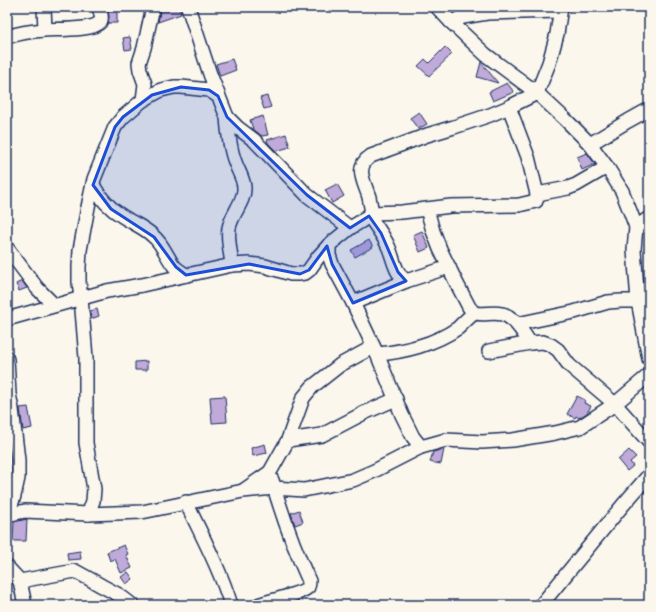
<svg xmlns="http://www.w3.org/2000/svg" width="656" height="612" font-family="'Gochi Hand',sans-serif">
	<rect width="100%" height="100%" fill="#fbf7ec"/>
	<filter id="ink" filterUnits="userSpaceOnUse"><feTurbulence type="fractalNoise" baseFrequency=".025" numOctaves="2"/><feDisplacementMap in="SourceGraphic" scale="8" xChannelSelector="R" yChannelSelector="G"/><feConvolveMatrix kernelMatrix="1 2 1 2 8 2 1 2 1" color-interpolation-filters="sRGB"/></filter>
	<g filter="url(#ink)">
		<g fill="#c0aad9" stroke="#1b2f5e">
			<path d="M107,7H117V23H108L109,16Z"/>
			<path d="M161,7H179L181,14L158,22Z"/>
			<path d="M130,37L132,49L125,50L123,38Z"/>
			<path d="M445,47L452,54L429,76L418,66L425,59L429,63Z"/>
			<path d="M232,59L236,70L220,76L216,64Z"/>
			<path d="M481,62L498,83L477,77Z"/>
			<path d="M507,83L514,92L493,101L489,92Z"/>
			<path d="M267,96L271,107L264,109L260,98Z"/>
			<path d="M419,112L427,124L418,129L410,118Z"/>
			<path d="M263,116L268,135L262,136L253,129L250,120Z"/>
			<path d="M286,134L290,147L276,151L268,143L267,140Z"/>
			<path d="M587,153L595,164L582,170L577,157Z"/>
			<path d="M337,184L344,196L332,203L325,190Z"/>
			<path d="M422,231L429,248L420,252L413,235Z"/>
			<path d="M369,240L373,247L355,257L351,250Z"/>
			<path d="M22,281L27,288L19,291L16,284Z"/>
			<path d="M97,309L99,316L91,319L90,311Z"/>
			<path d="M147,361V370H135V362Z"/>
			<path d="M225,396L227,422L212,423L210,397Z"/>
			<path d="M577,396L585,400L584,403L591,406L587,413L579,418L576,416L575,418L567,414Z"/>
			<path d="M28,407L32,428L23,430L20,408Z"/>
			<path d="M265,444L267,453L253,456L251,448Z"/>
			<path d="M444,449L441,464L430,462L433,452Z"/>
			<path d="M629,450L636,457L630,462L633,466L627,471L618,460Z"/>
			<path d="M299,510L303,522L295,525L291,513Z"/>
			<path d="M27,519L26,541H13L14,522Z"/>
			<path d="M124,545L128,554L126,555L132,568L121,573L115,559L110,561L107,552Z"/>
			<path d="M80,551L81,559L68,560L67,553Z"/>
			<path d="M128,572L133,579L126,584L121,577Z"/>
		</g>
		<g fill="none" stroke-linecap="round" stroke-linejoin="round">
			<defs>
				<g id="minor">
					<path d="M44,7L45,29"/>
					<path d="M188,7L210,74L227,117L238,128L254,140L307,195L350,228"/>
					<path d="M437,7L451,22L486,55L537,93L565,119L590,144L607,167L622,191L630,211L636,227L634,250L638,301L649,359"/>
					<path d="M451,22L463,17L487,13L560,11"/>
					<path d="M7,37C19,33 32,31 44,30C55,29 93,31 100,22C103,18 100,12 99,7"/>
					<path d="M143,100L145,84L140,70L139,63L144,48L153,7"/>
					<path d="M227,117C228,131 230,149 235,162C238,171 244,179 244,188C245,201 231,215 229,228C227,240 231,253 232,265"/>
					<path d="M590,144L628,121L646,111L649,110"/>
					<path d="M93,185C100,198 109,208 122,216C132,223 144,227 153,236C163,244 166,256 174,266C177,270 182,272 186,275"/>
					<path d="M537,194L568,188L576,185L607,167"/>
					<path d="M427,209L433,231L440,249L457,284L469,307L474,313C483,315 493,312 502,314C514,316 524,334 530,343"/>
					<path d="M372,213L402,212L451,206L519,205L536,201L537,198V194L528,157L509,107"/>
					<path d="M369,216C376,226 384,236 389,248C394,260 395,273 406,281"/>
					<path d="M636,227L649,218"/>
					<path d="M329,245V255L332,264L353,303L377,354L402,415L413,437L421,447"/>
					<path d="M7,248L37,288L54,305"/>
					<path d="M353,303L406,281L449,267"/>
					<path d="M7,319L107,291L142,285L232,265L249,264L265,266L291,274H300L305,273L309,270L319,256L329,245L350,228L360,222L372,213C371,207 370,202 369,197C364,181 354,167 371,156L427,135L454,127L490,115L509,107L537,93L549,63L557,34L561,7"/>
					<path d="M517,324L574,312L608,302L621,301H638"/>
					<path d="M489,351L530,343L543,342L551,345L558,350L569,365L615,404L649,442"/>
					<path d="M377,354C404,352 435,344 458,328C463,323 468,318 474,313"/>
					<path d="M7,359L9,394L12,409L18,460V478L14,496L8,515"/>
					<path d="M288,440L322,435L364,413L396,399"/>
					<path d="M244,490L270,472L288,440L303,398L312,387L340,365L373,347"/>
					<path d="M186,502C202,536 220,569 231,605"/>
					<path d="M88,514L93,501L94,489L86,443V358L81,298L79,282V267L80,250L88,207L94,179L115,127L123,117L143,100L161,90L174,87H181L209,90L218,96"/>
					<path d="M7,515L25,511L88,514L142,512L243,491L274,488L304,490L353,480L374,471L421,447L446,440L482,442L513,440L555,433L580,427L615,404L649,375"/>
					<path d="M7,567L20,581L25,605"/>
					<path d="M20,581L75,571L86,577L102,586L119,595L132,605"/>
					<path d="M258,605C266,602 304,593 308,587C309,585 309,584 309,581C294,548 282,515 272,480"/>
					<path d="M541,605L623,505L649,475"/>
				</g>
			</defs>
			<use href="#minor" stroke="#1b2f5e" stroke-width="16"/>
			<use href="#minor" stroke="#fbf7ec" stroke-width="13"/>
		</g>
	</g>
	<path fill="#1d4ed8" fill-opacity="0.2" stroke="#1d4ed8" stroke-width="3" stroke-linejoin="round" d="M181,87L209,90L218,96L227,117L307,195L350,228L369,216L381,233L398,272L406,281L353,303L332,264L327,246L309,270L300,274L249,264L186,275L176,267L154,237L111,209L93,185L115,127L123,117L152,95Z"/>
	<rect width="656" height="612" fill="none" stroke="#fbf7ec" stroke-width="24"/>
	<rect x="12" y="12" width="632" height="588" fill="none" stroke="#1b2f5e" stroke-width="1.5" filter="url(#ink)"/>
</svg>
